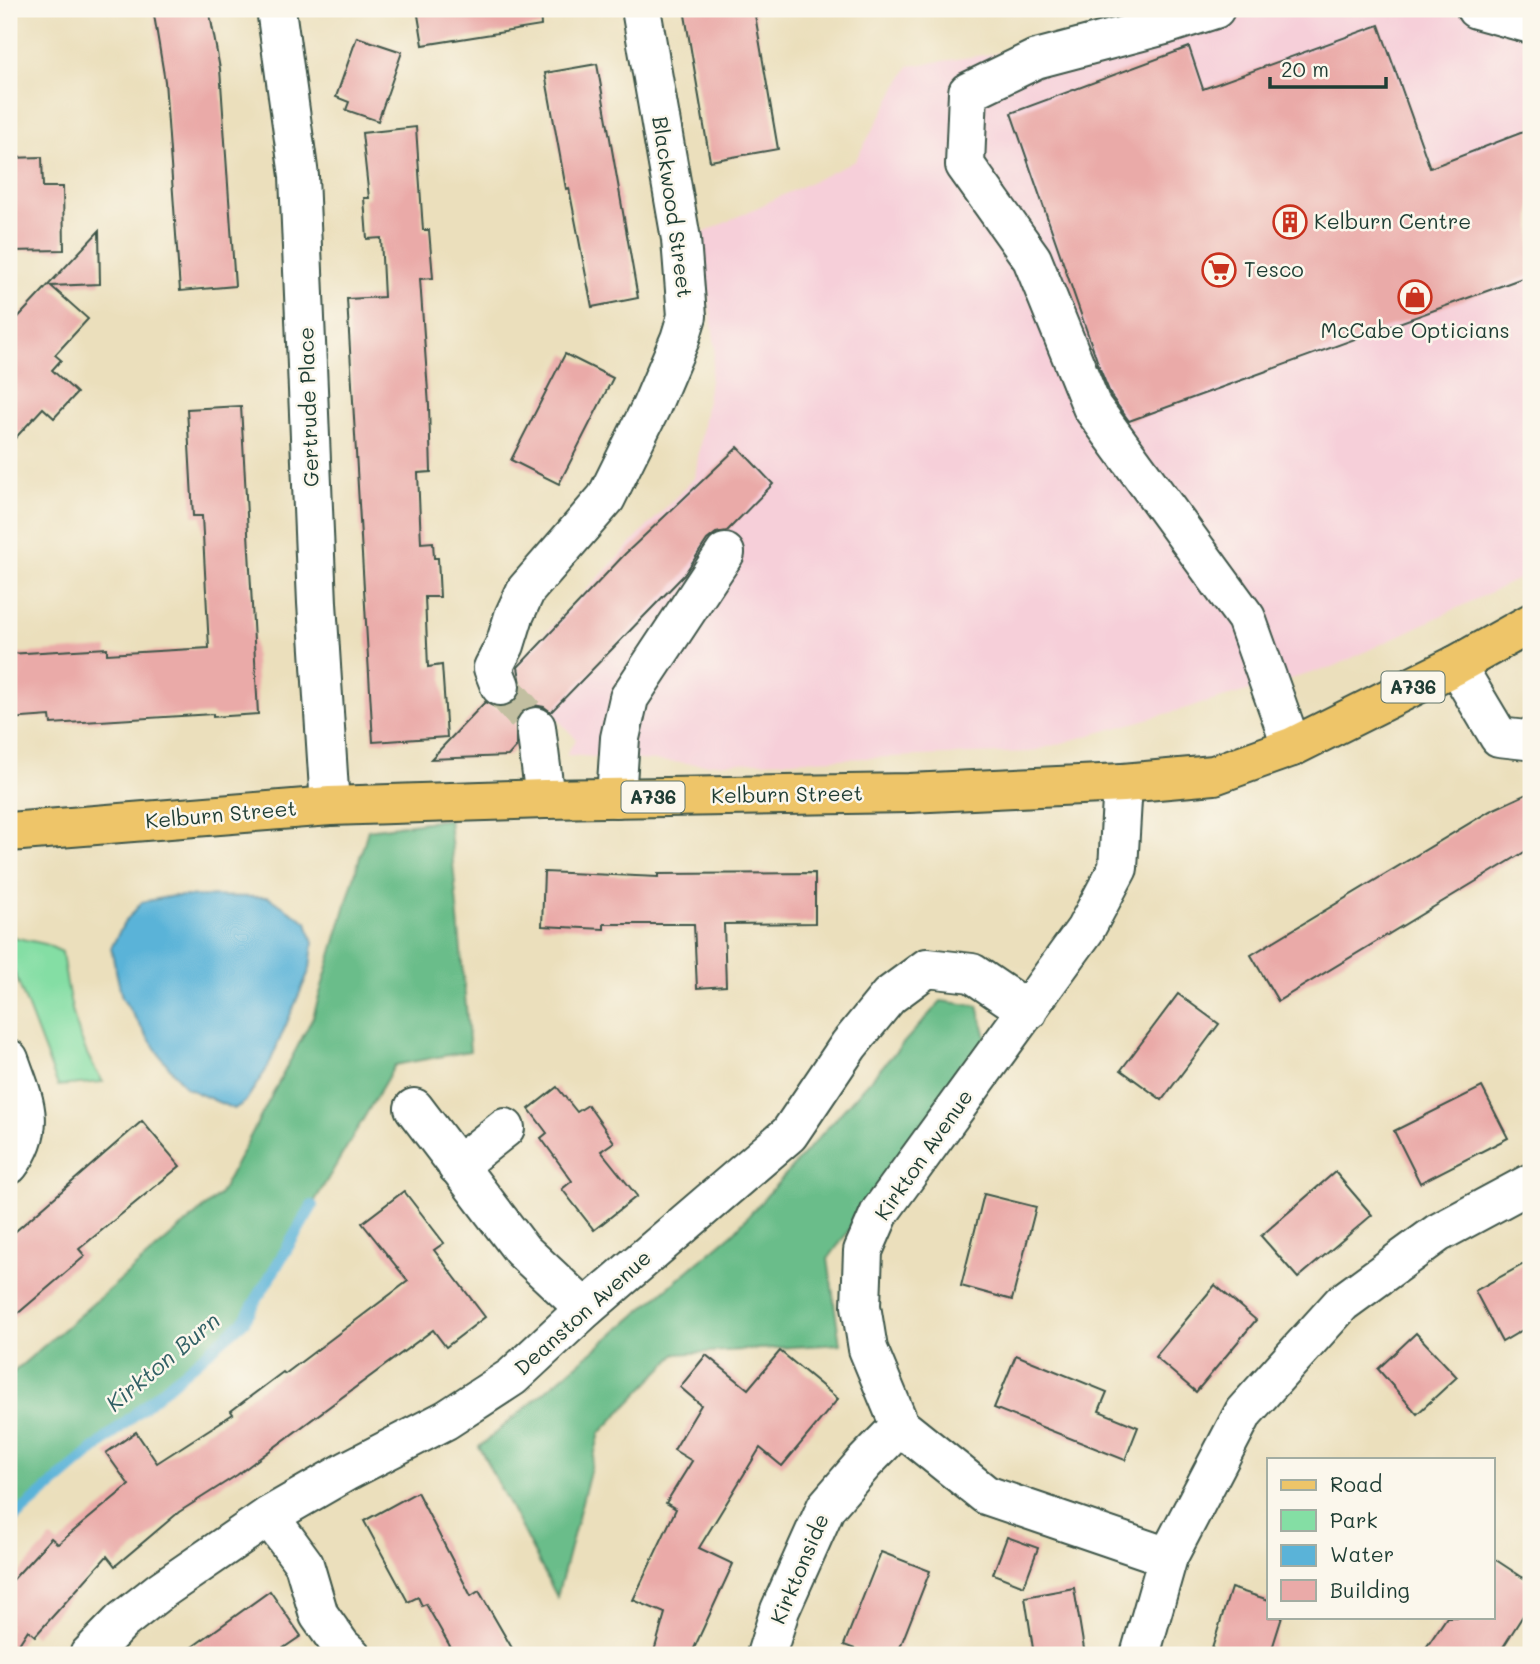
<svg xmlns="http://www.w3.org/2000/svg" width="1540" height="1664" font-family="Mali,sans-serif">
	<rect width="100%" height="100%" fill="#fbf7ec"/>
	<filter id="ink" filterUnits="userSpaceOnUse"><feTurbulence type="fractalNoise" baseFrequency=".0143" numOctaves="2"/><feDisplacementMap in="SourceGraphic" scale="14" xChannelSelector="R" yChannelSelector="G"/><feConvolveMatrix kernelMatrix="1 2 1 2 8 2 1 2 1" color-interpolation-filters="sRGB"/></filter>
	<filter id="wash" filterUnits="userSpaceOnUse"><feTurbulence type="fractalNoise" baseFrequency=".00686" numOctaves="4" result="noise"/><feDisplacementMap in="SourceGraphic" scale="28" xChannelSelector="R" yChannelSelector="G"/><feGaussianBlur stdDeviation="1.57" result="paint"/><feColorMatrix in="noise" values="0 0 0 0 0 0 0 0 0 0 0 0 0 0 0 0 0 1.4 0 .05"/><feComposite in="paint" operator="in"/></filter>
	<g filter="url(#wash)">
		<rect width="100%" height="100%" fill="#ebdfbc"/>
		<path fill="#f6cfd9" d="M1154,9H1531V573L1333,667L1030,752L699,764L566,755L576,739L511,669L695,477L715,348L701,234L855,161L909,66L1133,33Z"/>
		<path fill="#84dea4" stroke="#528e6c" stroke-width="2" d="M9,936L45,944L62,952C68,997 76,1043 103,1082L58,1086L9,958Z"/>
		<g fill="#6bbd8a" stroke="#457d5f" stroke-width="2">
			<path d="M449,819L470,1051L395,1065L244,1321L9,1522V1376L220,1194L313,1017L368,830Z"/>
			<path d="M941,1001L978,1006L987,1041L828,1259L840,1344L676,1354L600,1433L557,1597L479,1447L734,1232Z"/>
		</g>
		<path fill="#5ab3d8" stroke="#3c7886" stroke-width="2" d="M173,896L268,897L307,922L313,943L310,969L268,1067L245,1102L234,1109L186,1088L161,1057L122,998L111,948L124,923L142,902Z"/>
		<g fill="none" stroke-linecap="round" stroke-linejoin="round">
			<path stroke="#5ab3d8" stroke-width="12" d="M9,1522L244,1321L312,1206"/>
		</g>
		<g id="blocks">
			<g fill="#eaaaa8">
				<path d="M153,9H209L220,69L235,286L180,291L165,81Z"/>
				<path d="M417,9H540L541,26L423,45Z"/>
				<path d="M684,9H754L778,149L710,161Z"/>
				<path d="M1379,25L1430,168L1531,129V275L1129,421L1111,396L1100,369L1011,113L1189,47L1203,89Z"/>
				<path d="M357,37L402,52L378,121L346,110L349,102L336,97Z"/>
				<path d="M597,64L638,298L592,307L569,188L566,189L545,73Z"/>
				<path d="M416,127L423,230H429L433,278L420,279L429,406L431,472L418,473L421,543L433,542L434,558H438L440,597H425L428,667L442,665L447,737L373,742L347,299L384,297L381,238L367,239L364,198H369L362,133Z"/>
				<path d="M42,157L43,187H63L64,250L9,251L10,158Z"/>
				<path d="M99,231L100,284L51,286L88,319L55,355L61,360L52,370L77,393L54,418L43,408L9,445V327Z"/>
				<path d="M565,354L613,378L559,484L511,460Z"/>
				<path d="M241,406L258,714L213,717V714L51,724L50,716L9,719V654L107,648V654L209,648L202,516H193L187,409Z"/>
				<path d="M738,447L773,484L727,531L716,533L707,540L684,575L551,712L544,707L534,705L522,710L516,719V747L508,756L431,759L485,702L497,708L509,706L517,700L522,689L518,667L625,554Z"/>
				<path d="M1531,792V848L1278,1001L1251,955L1490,811Z"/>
				<path d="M544,872L658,877V874L815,873V923L724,924L726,986L697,988L694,924H604V929L542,926Z"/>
				<path d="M1178,994L1219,1024L1162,1100L1121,1070Z"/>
				<path d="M557,1087L577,1112L588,1105L614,1142L601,1151L637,1196L594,1230L562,1189L572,1181L541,1138L547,1133L529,1109Z"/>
				<path d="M1482,1087L1508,1138L1420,1183L1394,1131Z"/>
				<path d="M142,1121L180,1166L79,1249L85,1256L9,1321V1237Z"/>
				<path d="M1335,1172L1372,1215L1298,1278L1261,1236Z"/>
				<path d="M404,1191L444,1243L434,1250L485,1317L446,1347L433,1330L237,1475L179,1512L115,1566L107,1556L35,1636L28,1630L12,1655H9V1584L51,1538L58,1544L129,1485L106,1453L136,1432L157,1463L233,1414L231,1411L283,1372L285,1374L408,1281L362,1223Z"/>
				<path d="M984,1194L1036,1207L1012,1300L961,1286Z"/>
				<path d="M1531,1260V1325L1502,1342L1475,1291Z"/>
				<path d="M1215,1285L1256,1320L1196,1392L1155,1357Z"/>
				<path d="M1416,1333L1457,1377L1417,1414L1378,1369Z"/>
				<path d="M780,1351L838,1399L782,1466L760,1448L699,1548L733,1564L691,1655H653L665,1613L633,1600L676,1509L666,1503L692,1461L674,1450L701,1405L680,1387L706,1355L748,1389Z"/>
				<path d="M1016,1355L1107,1392L1099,1411L1138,1427L1125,1460L994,1408Z"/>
				<path d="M417,1492L471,1596L479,1591L516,1655H455L426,1604L422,1606L418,1597L408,1602L364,1521Z"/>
				<path d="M1007,1537L1038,1548L1024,1586L993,1574Z"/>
				<path d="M881,1552L930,1571L897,1655H871L844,1645Z"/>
				<path d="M1493,1558L1531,1583V1603L1498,1655H1421L1447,1617H1493Z"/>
				<path d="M1074,1588L1085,1655H1034L1025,1597Z"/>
				<path d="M1231,1588L1269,1600V1617H1282L1270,1655H1210Z"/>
				<path d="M270,1591L301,1636L273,1655H181Z"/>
			</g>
		</g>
	</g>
	<g filter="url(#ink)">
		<use href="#blocks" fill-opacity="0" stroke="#3e5548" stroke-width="2"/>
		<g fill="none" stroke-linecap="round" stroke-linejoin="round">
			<path stroke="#c2bfa1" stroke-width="38" stroke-dasharray="38 19" stroke-linecap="butt" d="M500,686L536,727"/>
			<defs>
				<g id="minor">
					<path d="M276,9L299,176L317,603L330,806"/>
					<path d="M1215,9L1165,25L1036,59L968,92L965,165L1032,259L1092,407L1246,618L1292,747"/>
					<path d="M1476,9L1527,23"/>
					<path d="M1456,665L1499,737L1526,740L1531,737"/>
					<path d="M500,686L493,668L505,645L514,616L526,590L606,498L651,407L680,339L687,316L681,239L641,9"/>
					<path d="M536,727L545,799"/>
					<path d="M1123,783L1118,868L1085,930L880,1212L863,1251L861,1306L868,1349L900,1426L986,1495L1168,1557"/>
					<path d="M616,798L620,738L629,698L725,553"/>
					<path d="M9,1059C24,1101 38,1126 9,1165"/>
					<path d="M414,1108L522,1250L585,1309"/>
					<path d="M457,1166L505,1128"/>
					<path d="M269,1516L304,1564L319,1615L341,1646L351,1655"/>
					<path d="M89,1655L122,1621L160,1591L269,1516L347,1471L446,1420L512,1377L585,1309L789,1134L849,1045L889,996L927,968L972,973L1028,1011"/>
					<path d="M766,1655L780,1610L826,1507L864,1463L900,1426"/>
					<path d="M1140,1655L1168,1557L1244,1412L1342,1303L1438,1233L1531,1183"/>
				</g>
				<path id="major" d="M9,832L330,806L545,799L909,793L1123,783L1214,775L1292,747L1456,665L1531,623"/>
			</defs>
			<use href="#minor" stroke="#3e5548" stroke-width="42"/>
			<use href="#major" stroke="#3e5548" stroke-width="42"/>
			<use href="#minor" stroke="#fff" stroke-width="38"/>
			<use href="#major" stroke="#eec569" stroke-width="38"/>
		</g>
	</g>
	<defs>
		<symbol id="building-ring" viewBox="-11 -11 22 22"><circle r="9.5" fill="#fbf7ec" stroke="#c8321e" stroke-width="1.5"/><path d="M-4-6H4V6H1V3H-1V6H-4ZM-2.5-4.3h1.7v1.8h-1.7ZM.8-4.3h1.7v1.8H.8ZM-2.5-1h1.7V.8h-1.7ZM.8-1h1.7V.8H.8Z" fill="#c8321e"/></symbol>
		<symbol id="supermarket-ring" viewBox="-11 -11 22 22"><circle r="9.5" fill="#fbf7ec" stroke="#c8321e" stroke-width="1.5"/><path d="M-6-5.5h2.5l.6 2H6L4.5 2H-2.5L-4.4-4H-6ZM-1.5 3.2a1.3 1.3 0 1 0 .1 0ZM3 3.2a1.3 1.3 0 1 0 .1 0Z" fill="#c8321e"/></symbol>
		<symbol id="shop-ring" viewBox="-11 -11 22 22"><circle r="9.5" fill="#fbf7ec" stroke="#c8321e" stroke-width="1.5"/><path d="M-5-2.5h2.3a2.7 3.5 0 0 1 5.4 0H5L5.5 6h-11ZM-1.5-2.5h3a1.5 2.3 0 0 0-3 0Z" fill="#c8321e"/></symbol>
	</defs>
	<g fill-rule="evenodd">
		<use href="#building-ring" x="1271" y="203" width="38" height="38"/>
		<use href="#supermarket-ring" x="1200" y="251" width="38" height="38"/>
		<use href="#shop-ring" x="1396" y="278" width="38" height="38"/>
	</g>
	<g text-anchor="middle" stroke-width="5" stroke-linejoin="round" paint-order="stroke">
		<g fill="#fbf7ec" stroke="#61756b" stroke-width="2">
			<rect x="1381.5" y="671.5" width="63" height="31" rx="5"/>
			<rect x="621.5" y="781.5" width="63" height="31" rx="5"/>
		</g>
		<g font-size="19" font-weight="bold" fill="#1f3d34">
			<text x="1413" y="694">A736</text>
			<text x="653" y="804">A736</text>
		</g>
		<g font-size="21" fill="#1f3d34" stroke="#fbf7ec">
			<text transform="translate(672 207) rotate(82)" y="7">Blackwood Street</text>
			<text transform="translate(309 407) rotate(-92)" y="7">Gertrude Place</text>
			<text transform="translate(787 795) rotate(-1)" y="7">Kelburn Street</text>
			<text transform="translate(221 815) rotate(-5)" y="7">Kelburn Street</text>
			<text transform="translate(924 1155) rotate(-55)" y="7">Kirkton Avenue</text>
			<text transform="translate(583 1313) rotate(-42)" y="7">Deanston Avenue</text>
			<text transform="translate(800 1569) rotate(-67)" y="7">Kirktonside</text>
		</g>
		<g font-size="21" fill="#1f3d34" stroke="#fbf7ec" text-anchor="start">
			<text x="1314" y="229">Kelburn Centre</text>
			<text x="1244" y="277">Tesco</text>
			<text x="1415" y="338" text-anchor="middle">McCabe Opticians</text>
		</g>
		<g font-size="23" font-style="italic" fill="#316065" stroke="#fbf7ec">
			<text transform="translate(163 1362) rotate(-40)" y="8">Kirkton Burn</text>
		</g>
	</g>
	<rect width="1540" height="1664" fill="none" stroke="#fbf7ec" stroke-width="35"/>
	<rect x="1267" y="1458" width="228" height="161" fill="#fbf7ec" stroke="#a3ada2" stroke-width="2"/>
	<rect x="1281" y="1480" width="35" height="10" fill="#eec569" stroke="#a3ada2" stroke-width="2"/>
	<text x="1330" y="1492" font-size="21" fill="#1f3d34">Road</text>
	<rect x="1281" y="1510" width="35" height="21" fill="#84dea4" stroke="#a3ada2" stroke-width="2"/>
	<text x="1330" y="1528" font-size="21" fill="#1f3d34">Park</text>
	<rect x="1281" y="1545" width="35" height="21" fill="#5ab3d8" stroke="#a3ada2" stroke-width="2"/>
	<text x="1330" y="1562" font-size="21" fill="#1f3d34">Water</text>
	<rect x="1281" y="1580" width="35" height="21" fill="#eaaaa8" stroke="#a3ada2" stroke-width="2"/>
	<text x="1330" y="1598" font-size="21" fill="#1f3d34">Building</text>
	<path d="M1270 77v10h116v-10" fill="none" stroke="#1f3d34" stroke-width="3.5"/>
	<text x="1281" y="77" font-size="21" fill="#1f3d34" stroke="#fbf7ec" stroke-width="5" paint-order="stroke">20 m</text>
</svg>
